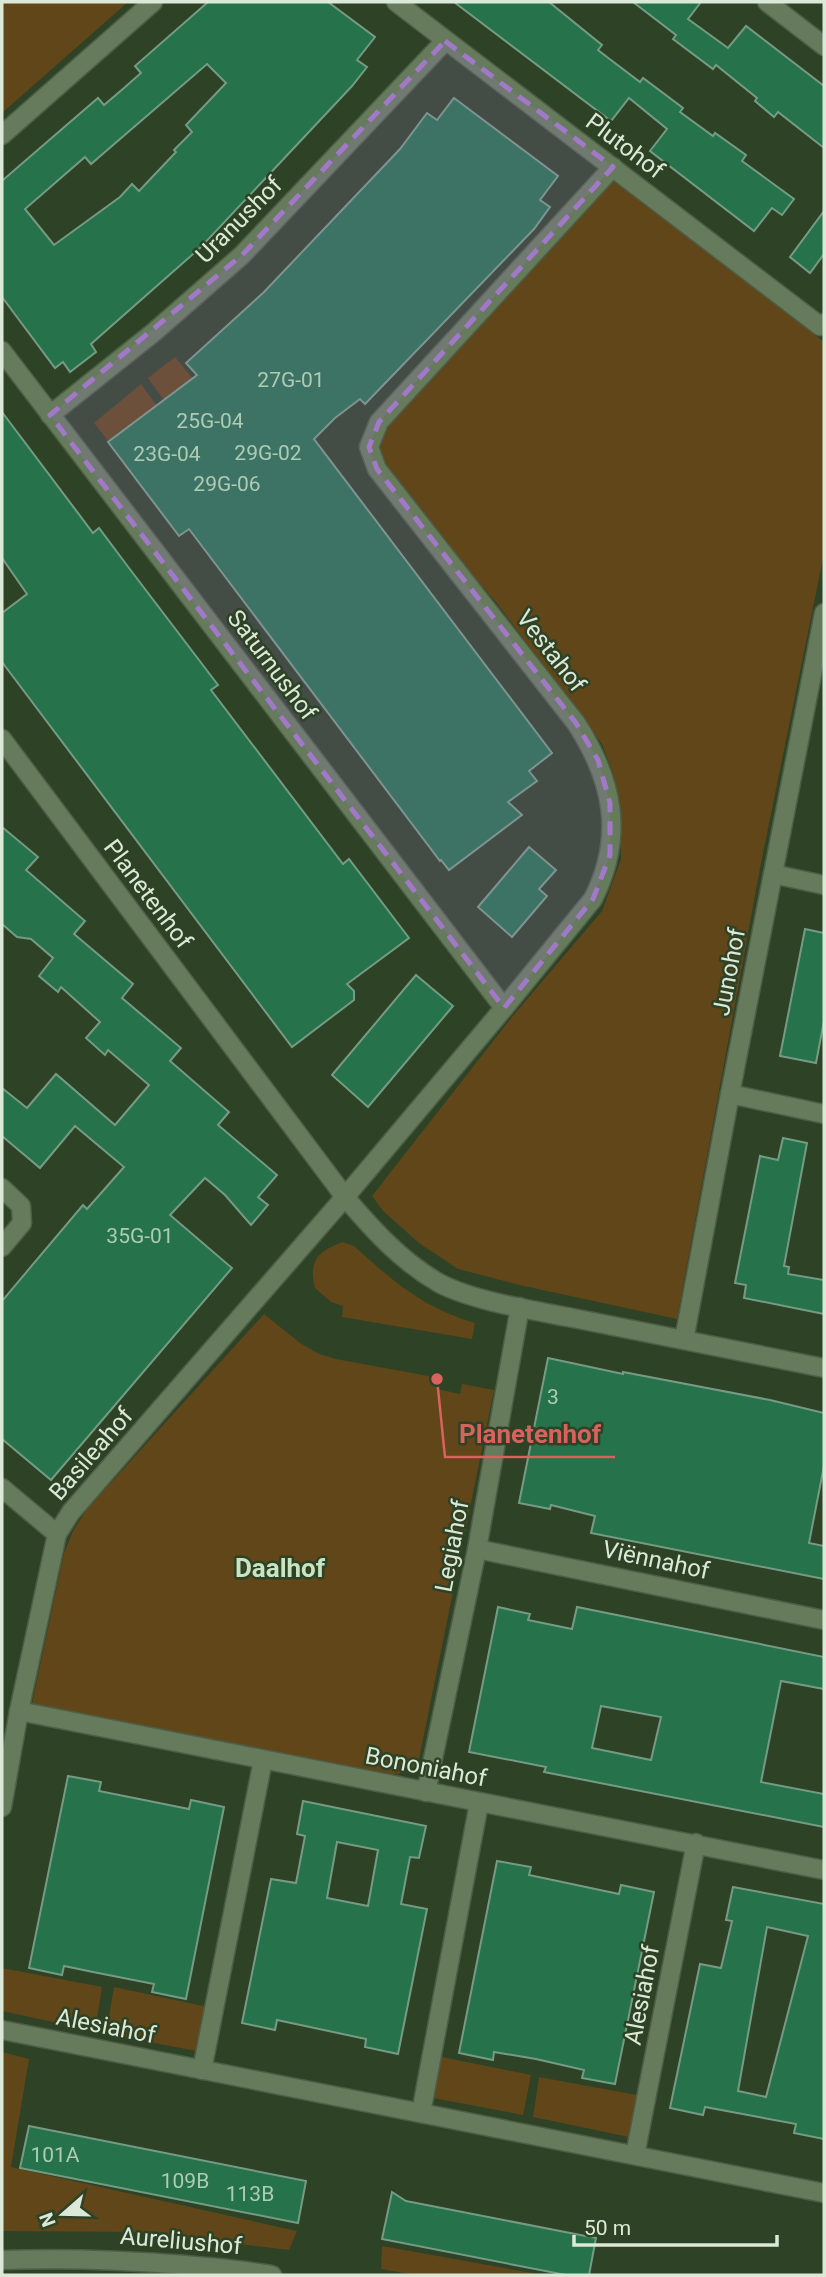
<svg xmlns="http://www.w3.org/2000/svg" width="826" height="2277" font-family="Roboto,sans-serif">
	<rect width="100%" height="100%" fill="#2e4226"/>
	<g fill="#604619">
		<path d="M2,2H128L2,113Z"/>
		<path d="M612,174L824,342V554L761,863L677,1319L524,1286L458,1269L419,1243L383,1211L372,1196L512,1017L602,911L621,859L620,806L613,773L602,744L496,602L381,472L372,451L381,427Z"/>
		<path d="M175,357L193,379L164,400L148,378Z"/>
		<path d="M141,384L157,406L109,442L94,423Z"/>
		<path d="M343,1242L354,1246C394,1282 422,1307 475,1323L472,1339L342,1317L343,1306L331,1302L315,1288C308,1261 318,1251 343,1242Z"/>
		<path d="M264,1314L300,1343L319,1354L336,1359L439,1378L437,1389L460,1394L462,1384L494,1390L418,1764L406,1773L392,1774L31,1708L64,1553L73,1531L87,1509Z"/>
		<path d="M2,1968L102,1987L95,2031L2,2011Z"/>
		<path d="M114,1987L208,2007L202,2052L106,2034Z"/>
		<path d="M2,2052L29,2059L11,2167L297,2231L289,2250L137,2232L2,2231Z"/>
		<path d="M432,2055L531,2075L523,2115L428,2097Z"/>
		<path d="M539,2077L637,2095L629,2137L533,2117Z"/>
		<path d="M382,2246L543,2275H415L381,2269Z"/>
	</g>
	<g fill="#25724b" stroke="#769b84" stroke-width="2" fill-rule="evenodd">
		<path d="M208,2H328L375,37L357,60L367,67L352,86L201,247L91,344L96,352L70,372L63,362L55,368L2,297V178L3,180L98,98L104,105L124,88L141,73L135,66ZM207,64L226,83L186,125L192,132L174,150L176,152L139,191L132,184L120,197L54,245L25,209L85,157L91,164Z"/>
		<path d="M454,2H549L602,45L598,50L607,57L640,82L643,78L683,108L680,112L713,136L715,133L746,155L742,161L794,199L782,215L772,208L754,231L650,151L667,129L629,98L611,121Z"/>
		<path d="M633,2H701L688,19L728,48L746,26L824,86V148L778,112L774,117L755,101L757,98L716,65L713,69L673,39L676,35Z"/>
		<path d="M454,98L558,176L540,200L550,207L534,229L365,404L360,399L335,418L314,439L552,753L529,771L537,781L508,802L522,815L449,870L441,860L440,861L189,529L179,536L108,442L197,375L186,363L264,292L400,149L427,113L437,120Z"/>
		<path d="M824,211V254L810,273L790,257Z"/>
		<path d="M2,412L93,533L99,528L129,568L218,685L211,690L343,864L349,859L409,938L347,984L354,991V1000L292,1047L2,662V613L27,594L2,558Z"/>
		<path d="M2,827L38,857L26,870L85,921L74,934L133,984L122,998L181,1048L170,1061L229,1112L218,1125L277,1175L258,1197L268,1205L251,1225L225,1195L205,1178L170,1215L232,1268L51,1480L2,1439V1301L83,1205L87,1209L124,1167L75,1126L40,1168L2,1136V1088L27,1108L56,1074L115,1125L149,1085L108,1050L105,1055L86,1038L100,1022L61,987L58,992L39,976L53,958L31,939L17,937L2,924Z"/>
		<path d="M529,847L556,870L539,889L547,896L512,937L478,907Z"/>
		<path d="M805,929L824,933V1021L816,1063L780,1056Z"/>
		<path d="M416,975L453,1006L368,1107L332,1075Z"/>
		<path d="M783,1138L807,1143L784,1266L789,1267L788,1274L824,1280V1314L744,1298L746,1285L735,1283L760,1156L778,1160Z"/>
		<path d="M548,1358L623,1374V1372L770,1400L824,1413V1466L809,1543L824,1546V1579L591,1533L595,1516L551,1505L550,1509L519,1503Z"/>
		<path d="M498,1607L530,1614L528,1620L572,1629L577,1607L824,1657V1689L781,1681L761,1782L824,1794V1827L544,1772L546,1767L469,1752ZM601,1706L661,1717L651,1760L592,1748Z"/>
		<path d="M68,1776L101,1782L99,1791L189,1809L191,1800L224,1807L186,1999L152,1992L154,1984L93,1972L64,1966L62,1975L29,1968Z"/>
		<path d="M303,1801L426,1826L419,1858L410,1857L401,1904L427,1909L398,2054L365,2047L366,2039L277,2020L275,2030L242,2023L271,1879L296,1883L305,1836L297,1834ZM337,1842L378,1850L368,1906L327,1898Z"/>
		<path d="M497,1861L531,1867L529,1875L619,1894L621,1885L654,1892L615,2084L582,2078L584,2070L536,2059L494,2052L493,2060L459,2053Z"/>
		<path d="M733,1887L824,1904V2139L794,2133L796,2124L705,2107L703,2115L670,2108L700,1964L721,1968L732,1921L726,1920ZM767,1927L808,1936L766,2097L738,2091Z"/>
		<path d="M29,2126L306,2181L298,2223L20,2168Z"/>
		<path d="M392,2192L406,2201L596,2238L589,2275H566L382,2239Z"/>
	</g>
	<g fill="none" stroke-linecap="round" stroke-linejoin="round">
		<defs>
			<g id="pedestrian">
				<path d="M202,2070L263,1760"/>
				<path d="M421,2113L479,1803"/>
				<path d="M635,2155L696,1843"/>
			</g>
			<g id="minor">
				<path d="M396,2L820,326L824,323"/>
				<path d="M767,2L824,46"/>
				<path d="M2,135L153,2"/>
				<path d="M2,351L504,1008"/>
				<path d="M50,415L154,332L242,255L445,41"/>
				<path d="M773,874L824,885"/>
				<path d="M730,1094L824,1114"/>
				<path d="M2,1188L21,1206L22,1223L2,1247"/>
				<path d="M684,1340L730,1094L824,613"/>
				<path d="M2,1488L57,1534"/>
				<path d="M477,1549L824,1620"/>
				<path d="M19,1711L824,1870"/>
				<path d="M426,1792L477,1549L520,1307"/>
				<path d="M2,1807L19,1711L57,1534L71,1512L345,1197L504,1008L593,899C625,836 613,780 576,723L377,469L369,447L379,422L613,167"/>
				<path d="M2,2030L824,2193"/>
			</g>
			<g id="tertiary">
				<path d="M2,739L345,1197C373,1230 401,1261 439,1283C475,1302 538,1311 578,1319C660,1336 742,1352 824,1368"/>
				<path d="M2,2260C64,2258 124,2260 186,2265C215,2268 244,2270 272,2275"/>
			</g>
		</defs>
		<use href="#pedestrian" stroke="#4d5e46" stroke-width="21"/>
		<use href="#minor" stroke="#4d5e46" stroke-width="21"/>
		<use href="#tertiary" stroke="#4d5e46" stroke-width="21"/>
		<use href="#pedestrian" stroke="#657b5c" stroke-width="18"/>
		<use href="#minor" stroke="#657b5c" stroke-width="18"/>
		<use href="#tertiary" stroke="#657b5c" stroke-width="18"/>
	</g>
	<path fill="#a278c9" fill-opacity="0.2" stroke="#a278c9" stroke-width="5" stroke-dasharray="14 9" stroke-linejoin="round" d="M445,41L613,167L379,422L369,447L377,469L576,723L598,760L610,803V855L593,899L504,1008L50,415L242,255Z"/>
	<g text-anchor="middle" stroke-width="5" stroke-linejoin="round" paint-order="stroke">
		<g font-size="21" fill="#aecbb5">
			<text x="291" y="387">27G-01</text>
			<text x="210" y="428">25G-04</text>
			<text x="268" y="460">29G-02</text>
			<text x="167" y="461">23G-04</text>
			<text x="227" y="491">29G-06</text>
			<text x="140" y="1243">35G-01</text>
			<text x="553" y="1404">3</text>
			<text x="55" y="2162">101A</text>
			<text x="185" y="2188">109B</text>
			<text x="250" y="2201">113B</text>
		</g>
		<g font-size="24" fill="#dce9d8" stroke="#2e4226">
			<text transform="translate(625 146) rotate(37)" y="8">Plutohof</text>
			<text transform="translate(239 220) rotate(-45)" y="8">Uranushof</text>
			<text transform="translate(551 651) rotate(52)" y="8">Vestahof</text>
			<text transform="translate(272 665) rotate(53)" y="8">Saturnushof</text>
			<text transform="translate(148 894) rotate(53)" y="8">Planetenhof</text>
			<text transform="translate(729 972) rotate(-79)" y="8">Junohof</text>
			<text transform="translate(91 1454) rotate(-49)" y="8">Basileahof</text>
			<text transform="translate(452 1546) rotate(-79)" y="8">Legiahof</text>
			<text transform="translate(656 1560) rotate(12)" y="8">Viënnahof</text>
			<text transform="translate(426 1767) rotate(11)" y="8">Bononiahof</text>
			<text transform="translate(642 1995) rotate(-79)" y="8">Alesiahof</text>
			<text transform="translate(106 2026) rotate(11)" y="8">Alesiahof</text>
			<text transform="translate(181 2241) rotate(5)" y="8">Aureliushof</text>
		</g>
		<g font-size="26" font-weight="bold" fill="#cae4c1" stroke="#2e4226">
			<text x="280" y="1577">Daalhof</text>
		</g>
	</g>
	<path fill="none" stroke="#d8625d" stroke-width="2.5" d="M437 1379L445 1457H615"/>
	<circle fill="#d8625d" stroke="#2e4226" stroke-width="2.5" cx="437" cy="1379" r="7"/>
	<g font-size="26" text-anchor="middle" font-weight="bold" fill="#d8625d" stroke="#2e4226" stroke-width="5" stroke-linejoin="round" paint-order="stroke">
		<text x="530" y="1443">Planetenhof</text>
	</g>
	<rect width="826" height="2277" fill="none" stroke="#dce9d8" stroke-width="7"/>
	<g transform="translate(63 2214) rotate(250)" stroke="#2e4226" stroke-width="5" paint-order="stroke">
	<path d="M0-5L12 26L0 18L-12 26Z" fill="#dce9d8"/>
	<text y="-10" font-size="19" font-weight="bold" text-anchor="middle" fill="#dce9d8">N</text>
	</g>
	<path d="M574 2235v10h203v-10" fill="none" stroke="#dce9d8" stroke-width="3.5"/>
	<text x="584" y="2235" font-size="21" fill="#dce9d8" stroke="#2e4226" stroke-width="5" paint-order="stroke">50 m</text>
</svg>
